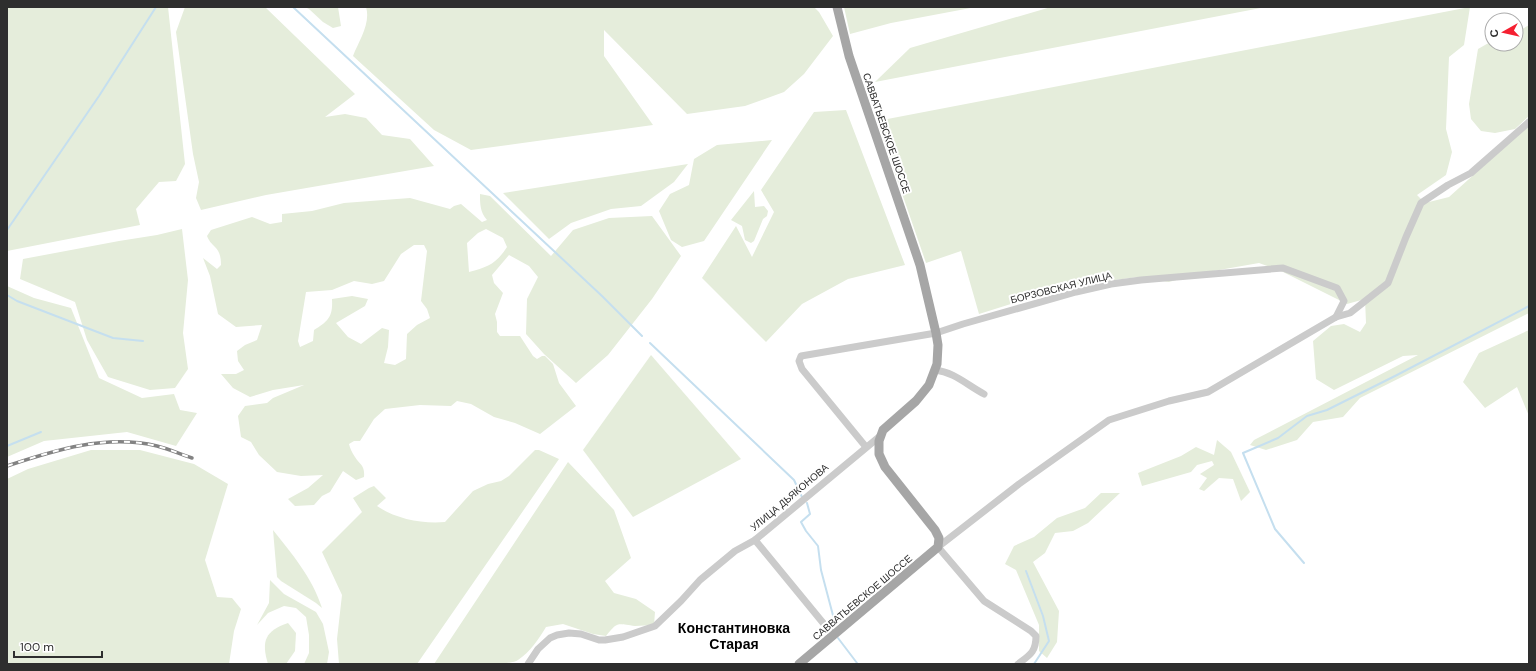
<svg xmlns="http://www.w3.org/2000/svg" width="1536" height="671" font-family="'DM Sans',sans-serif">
	<rect width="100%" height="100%" fill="#fff"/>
	<g fill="#e5eddb" fill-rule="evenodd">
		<path d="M7,7H168L185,164L176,181L159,182L136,209L140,225L7,251Z"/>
		<path d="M185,7H265L355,94L325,117L345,114L366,118L382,135L410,139L434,166L266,195L201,210L196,198L199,182L193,154L176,32Z"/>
		<path d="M305,7H338L341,26L333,28L323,22L309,9Z"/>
		<path d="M366,7H814L819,12L833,36L804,74L784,92L745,106L687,114L604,30V56L653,125L471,150L434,130L353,56C359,41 371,23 366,7Z"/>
		<path d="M844,7H976L891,23L850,34Z"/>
		<path d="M1051,7H1266L875,82L910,48Z"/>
		<path d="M1470,7L1464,45L1449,57L1446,129L1452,152L1446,175L1417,195L1425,203L1449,197L1529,125V313L1360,398L1343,417L1313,422L1297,440L1266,450L1250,445L1254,440L1418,355L1403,356L1334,390L1316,379L1313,341L1331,326L1344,324L1360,332L1366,323L1365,299L1347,304L1281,271L1259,263L1202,273L1169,282L1138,277L1068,286L979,314L961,251L926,263L877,121Z"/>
		<path d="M1529,25V116L1515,129L1495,133L1481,131L1471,119L1469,104L1478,49L1492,41V44H1516V33Z"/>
		<path d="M846,110L905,265L848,279L802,304L766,342L702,278L736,226L752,257L774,212L761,190L814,112Z"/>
		<path d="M772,140L704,241L682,247L671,240L659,211L670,194L689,185L694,159L717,145Z"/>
		<path d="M688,164L674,182L641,206L611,209L571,223L549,239L503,193Z"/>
		<path d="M754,191L755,207L764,206L768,211L767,216L763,219L754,241L751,243L745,240L742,226L731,220Z"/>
		<path d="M480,194L490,196L551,256L573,230L609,218L652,216L681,256L652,299L608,355L576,383L544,354L526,334L527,299L538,277L529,266L509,255L492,275L494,283L503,293L495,314L497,322V332L500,336H520L533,356L537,359L542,356H545L553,364L559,383L576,406L540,434L515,423L494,417L471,404L457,401L451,406L420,405L385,409L374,419L360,441H354L349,444C350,448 352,453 355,457C360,465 365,465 364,477L356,480L343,471L330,492L322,496L314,505L295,506L288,499L308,488L323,475L301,476L277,472L259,455L251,442L241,437L238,416L245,406L267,403L273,398L304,385L273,390L250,397L233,388L221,374H236L244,370L238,361L237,351L245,345L257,340L262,325L236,327L218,314L210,276L203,258L217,269L221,265C221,258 220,252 215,247C211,243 209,241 207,236L211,230L252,217L270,224L282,222V214L312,211L344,203L410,198L450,209L454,206L461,204L482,222L487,220C480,212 480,204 480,194ZM486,229L503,238L507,247C496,264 488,267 469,272L467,243L478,233ZM414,245H424L427,251L421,301L427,309L430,318L417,325L407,334L406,359L395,365L384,363L388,347L389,330L382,328L361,344L348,337L336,323L365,306L368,299L352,296L332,299C333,317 328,321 314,330L313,341L300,347L298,341L306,292L332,290L354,281L372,284L384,281L401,254Z"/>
		<path d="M182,229L188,280L183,333L188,369L175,388L150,390L108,377L87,340L75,302L20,279L23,259L119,241L157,235Z"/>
		<path d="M7,286L34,298L71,308L99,378L142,398L174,394L180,410L197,413L176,446L127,432L44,441L7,457Z"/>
		<path d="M1529,330V416L1517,387L1485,408L1463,382L1479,353Z"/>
		<path d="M651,355L741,459L633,517L583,450Z"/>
		<path d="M1217,440L1231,452L1250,492L1241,501L1233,479L1219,478L1204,491L1199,489L1207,478L1200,474L1214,465L1212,461L1197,465L1191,472L1142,486L1138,473L1181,456L1196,447L1214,455Z"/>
		<path d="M91,450H140L194,464L228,484L205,560L217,597L232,598L241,609L234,631L229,664H7V479L28,469Z"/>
		<path d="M535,450H539L559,459L417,664H339L337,639L342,595L322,552L362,512L353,498L369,488L374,486L386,498L377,506C396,519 422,524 445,522L473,491L488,484L501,481L509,476Z"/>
		<path d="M568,462L614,510L631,558L605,581L614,593L636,599L655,612L654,625C648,625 641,626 635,626C617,624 618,621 606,636L593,634L563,624L546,627C539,639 530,652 518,660C508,667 449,664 434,664Z"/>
		<path d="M1101,493H1120L1088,523L1073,531L1055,533L1045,553L1033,562L1059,611L1057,642L1047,658L1039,651V625L1016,570L1005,564L1014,546L1034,537L1057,518L1085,508Z"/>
		<path d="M273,530C292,554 312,577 322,608L316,603L281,581L277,577Z"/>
		<path d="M270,580L284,594L316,612L323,624L329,652L327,664H304L309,653V635L306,617L296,608L284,606L268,613L257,625L269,603Z"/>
		<path d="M288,623L296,633L295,651L286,664H268C261,641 265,631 288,623Z"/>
	</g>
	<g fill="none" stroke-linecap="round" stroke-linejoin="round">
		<g stroke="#c5dfef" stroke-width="2">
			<path d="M293,7L602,296L642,336"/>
			<path d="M7,230L99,96L156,7"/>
			<path d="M7,295L17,301L113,338L143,341"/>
			<path d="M650,343L794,480L802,497"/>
			<path d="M7,446L41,432"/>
			<path d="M807,503L810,514L801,522L806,531L818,546L821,570L835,623"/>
			<path d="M1304,563L1275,529L1243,453L1278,438L1307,416L1327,410L1395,376L1529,306"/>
			<path d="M1026,571L1043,616L1049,641L1034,664"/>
			<path d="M838,638L857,663L856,664"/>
		</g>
		<g stroke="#cbcbcb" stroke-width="7">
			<path d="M935,370C954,372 967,385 984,394"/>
			<path d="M866,447L802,369L799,361L801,356L936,333L963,324L1076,292L1111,284L1141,280L1283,268L1337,288L1344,301L1336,317"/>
			<path d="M755,540L833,635"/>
			<path d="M528,664L538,649L550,638L557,635L569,633L581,634L599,640H605L623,637L655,626L681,601L700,580L735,551L755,540L879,437"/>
			<path d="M1018,664C1030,655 1036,652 1036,636L1031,631L984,601L938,547L1019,484L1109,420L1169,401L1208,392L1336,317L1350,313L1388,283L1406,237L1421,203L1448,185L1471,173L1529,122"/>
		</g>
		<path stroke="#a6a6a6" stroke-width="9" d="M799,664L938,547L939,538L935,530L885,467L879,454V441L883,430L916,401L929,385L937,364L938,345L936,333L920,265L849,56L837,7"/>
		<defs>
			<path id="rail" d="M7,466C55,450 106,434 157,446C169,449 180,454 192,458"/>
		</defs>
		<use href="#rail" stroke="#838383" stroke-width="3.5"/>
		<use href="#rail" stroke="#fff" stroke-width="2" stroke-dasharray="6" stroke-linecap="butt"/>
	</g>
	<g text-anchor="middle" stroke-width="4" stroke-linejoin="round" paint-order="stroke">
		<g font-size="10" fill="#2e2e2e" stroke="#fff">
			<text transform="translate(887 133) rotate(71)" y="4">САВВАТЬЕВСКОЕ ШОССЕ</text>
			<text transform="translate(1061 287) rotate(-14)" y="4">БОРЗОВСКАЯ УЛИЦА</text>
			<text transform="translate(789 497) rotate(-40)" y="4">УЛИЦА ДЬЯКОНОВА</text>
			<text transform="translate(862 597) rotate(-40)" y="4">САВВАТЬЕВСКОЕ ШОССЕ</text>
		</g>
		<g font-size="14" font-weight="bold" fill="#000" stroke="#fff">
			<text x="734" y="633">Константиновка<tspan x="734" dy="16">Старая</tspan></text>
		</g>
	</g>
	<rect width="1536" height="671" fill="none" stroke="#2e2e2e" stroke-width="16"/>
	<g transform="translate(1504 32) rotate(262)"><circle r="19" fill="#ffffff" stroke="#ababab"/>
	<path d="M0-3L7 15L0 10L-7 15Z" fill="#f52031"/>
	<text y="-6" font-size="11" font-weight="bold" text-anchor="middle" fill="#2e2e2e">С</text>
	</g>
	<path d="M14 651v6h88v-6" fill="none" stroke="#2e2e2e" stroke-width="2"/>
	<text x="20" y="651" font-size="12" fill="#2e2e2e" stroke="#ffffff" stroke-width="3" paint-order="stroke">100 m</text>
</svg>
